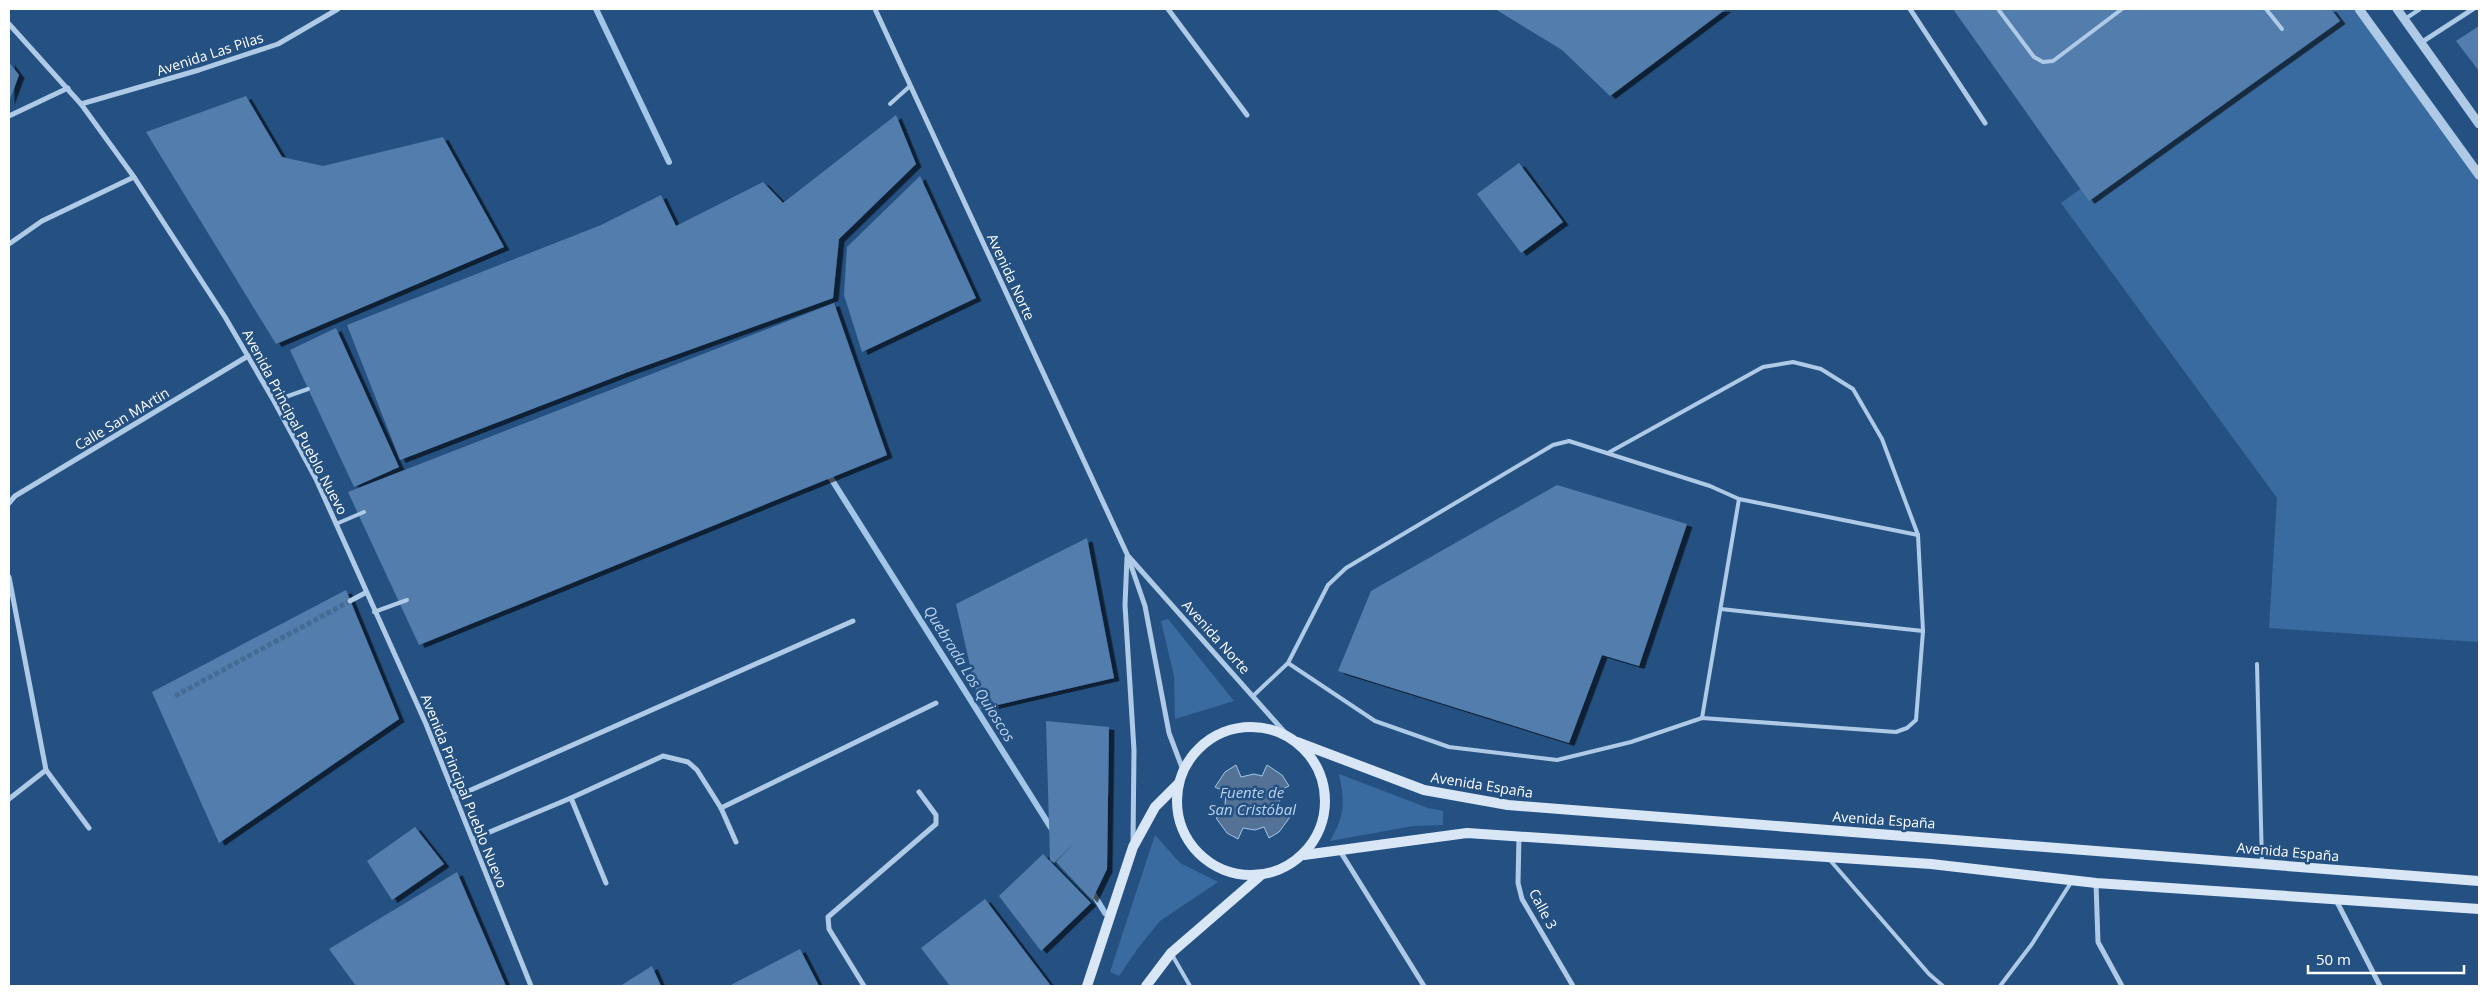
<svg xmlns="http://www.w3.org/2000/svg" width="2488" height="995" font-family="'Open Sans',sans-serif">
	<defs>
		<filter id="shadow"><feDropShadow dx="5.5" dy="3" stdDeviation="0" flood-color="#0009"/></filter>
	</defs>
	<rect width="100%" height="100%" fill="#255182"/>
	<g fill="#3a6ba0">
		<path d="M2327,9H2364L2479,166V642L2269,628L2277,498L2061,203Z"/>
		<path d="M1168,619L1234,701L1175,719L1174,676L1161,621Z"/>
		<path d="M1339,774L1428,808L1443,811V825L1413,826L1330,841C1345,816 1345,802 1339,774Z"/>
		<path d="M1155,835L1180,863L1218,882L1160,921L1138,948L1119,976L1110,972Z"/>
	</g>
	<path fill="#537296" stroke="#a2c5e8" d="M1236,765L1241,777L1254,774L1262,776L1267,765L1282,775L1289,786L1278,791L1280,799L1278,812L1290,817L1279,832L1269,838L1264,827L1255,830L1243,828L1238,839L1227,833L1216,818L1227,813L1225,805L1226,792L1215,787L1225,772Z"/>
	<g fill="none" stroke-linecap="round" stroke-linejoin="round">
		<g stroke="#a2c5e8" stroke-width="6">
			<path d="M596,9L669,162"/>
			<path d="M827,472L1053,831"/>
			<path d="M1091,890L1105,913"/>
		</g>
	</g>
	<g fill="#527dac" filter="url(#shadow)">
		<path d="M1495,9H1726L1610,96L1562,50Z"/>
		<path d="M1953,9H2331L2340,21L2089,201Z"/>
		<path d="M2479,26V71L2456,41Z"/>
		<path d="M9,62L19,75L9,102Z"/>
		<path d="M246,96L282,157L323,166L443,137L504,247L276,344L146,132Z"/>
		<path d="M896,115L916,164L839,239L833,298L628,372L400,460L347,325L601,225L661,195L676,226L763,182L783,203Z"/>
		<path d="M1519,163L1563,222L1521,253L1477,194Z"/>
		<path d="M920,176L976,298L862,352L844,295L847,247Z"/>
		<path d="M834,303L887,455L419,645L348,492Z"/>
		<path d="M336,328L399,467L354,487L290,350Z"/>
		<path d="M1557,485L1687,524L1639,666L1602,655L1569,743L1338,671L1371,591Z"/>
		<path d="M1087,538L1114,678L980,709L956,604Z"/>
		<path d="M346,590L399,719L219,843L152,692Z"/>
		<path d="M1046,721L1109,727L1107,869L1092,900L1056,862L1075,842L1054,863L1050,860Z"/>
		<path d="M415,827L444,864L392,900L367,861Z"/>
		<path d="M1043,854L1091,903L1041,951L999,896Z"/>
		<path d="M457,872L506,986H356L329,949Z"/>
		<path d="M985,899L1051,986H950L921,948Z"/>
		<path d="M800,949L819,986H729Z"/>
		<path d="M652,966L661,986H620Z"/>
	</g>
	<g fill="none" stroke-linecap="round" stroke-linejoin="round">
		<path stroke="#466b95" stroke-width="5" stroke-dasharray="5 2.5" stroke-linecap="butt" d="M175,696L350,601"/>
		<g stroke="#aecae7" stroke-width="4">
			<path d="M1998,9L2034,57L2043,62L2053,61L2122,9"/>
			<path d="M2266,9L2282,29"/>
			<path d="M2405,19L2420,9"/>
			<path d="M890,104L910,86"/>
			<path d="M274,401L308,389"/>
			<path d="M1608,453L1763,367L1793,362L1821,369L1853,389L1882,439L1918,535"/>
			<path d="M336,524L364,512"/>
			<path d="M1721,609L1923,631"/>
			<path d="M374,612L407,600"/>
			<path d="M2257,664L2262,863"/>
			<path d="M1253,696L1288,663L1328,585L1346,568L1553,445L1569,441L1710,486L1739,499L1918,535L1923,631L1916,720L1907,728L1896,732L1702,718L1631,742L1557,760L1449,747L1375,721L1288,663"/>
			<path d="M1702,718L1739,499"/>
			<path d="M1829,859L1929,974L1943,986"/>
			<path d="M1171,953L1190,986"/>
			<path d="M2000,986L2032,944L2072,881"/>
		</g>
		<g stroke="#aecae7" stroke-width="5">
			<path d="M875,9L1127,554L1145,606L1169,733L1183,770"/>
			<path d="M1168,9L1247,115"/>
			<path d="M1910,9L1985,123"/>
			<path d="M9,24L81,104L134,177L225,317L274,401L316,479L426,724L531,986"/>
			<path d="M2422,42L2473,9"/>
			<path d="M81,104L199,70L278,44L338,9"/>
			<path d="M9,116L68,88"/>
			<path d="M9,244L42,221L134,177"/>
			<path d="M9,503L15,496L248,356"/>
			<path d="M1127,557L1125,605L1134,750L1133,843"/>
			<path d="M1129,557L1288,736"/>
			<path d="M9,577L46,770L89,828"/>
			<path d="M350,601L365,593"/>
			<path d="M455,797L853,621"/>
			<path d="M571,798L606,883"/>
			<path d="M9,799L46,770"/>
			<path d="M721,808L736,842"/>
			<path d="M1519,836L1518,883L1522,899L1573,986"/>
			<path d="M473,839L571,798L663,756L688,762L697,770L721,808L936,703"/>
			<path d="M1340,851L1424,986"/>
			<path d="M2096,883L2098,942L2122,986"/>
			<path d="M2336,900L2380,986"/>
			<path d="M864,986L829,929L828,917L936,824V815L919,792"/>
		</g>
		<g stroke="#aecae7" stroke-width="9">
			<path d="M2359,9L2479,175"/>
			<path d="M2397,9L2479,124"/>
		</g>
		<g stroke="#d8e6f6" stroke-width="10">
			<circle cx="1251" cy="801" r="74"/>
			<path d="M1297,742L1424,790L1508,805L2479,881"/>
			<path d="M1304,855L1467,833L1931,864L2096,883L2479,909"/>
			<path d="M1087,986L1133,847L1155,807L1178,784"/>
			<path d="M1146,986L1171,953L1260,876"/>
		</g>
	</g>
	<g text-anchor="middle" stroke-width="5" stroke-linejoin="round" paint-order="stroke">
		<g font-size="14" fill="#fff" stroke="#255182">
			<text transform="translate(210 54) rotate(-18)" y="5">Avenida Las Pilas</text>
			<text transform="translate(1011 277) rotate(65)" y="5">Avenida Norte</text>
			<text transform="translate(122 419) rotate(-31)" y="5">Calle San MArtin</text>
			<text transform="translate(295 422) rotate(62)" y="5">Avenida Principal Pueblo Nuevo</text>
			<text transform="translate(1216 637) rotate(48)" y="5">Avenida Norte</text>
			<text transform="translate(1482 785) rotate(9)" y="5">Avenida España</text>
			<text transform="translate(464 791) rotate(68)" y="5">Avenida Principal Pueblo Nuevo</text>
			<text transform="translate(1884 820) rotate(4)" y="5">Avenida España</text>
			<text transform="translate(2288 852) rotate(5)" y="5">Avenida España</text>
			<text transform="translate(1543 909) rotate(62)" y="5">Calle 3</text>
		</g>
		<g font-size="15" font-style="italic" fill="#b9d3ef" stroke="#255182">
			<text transform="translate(969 674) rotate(58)" y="5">Quebrada Los Quioscos</text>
			<text x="1252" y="798">Fuente de<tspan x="1252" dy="17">San Cristóbal</tspan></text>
		</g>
	</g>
	<rect width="2488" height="995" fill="none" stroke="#ffffff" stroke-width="20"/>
	<path d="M2308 965v8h156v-8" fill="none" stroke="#ffffff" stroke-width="2.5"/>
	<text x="2316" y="965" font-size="15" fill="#ffffff" stroke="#255182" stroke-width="4" paint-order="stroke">50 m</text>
</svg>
